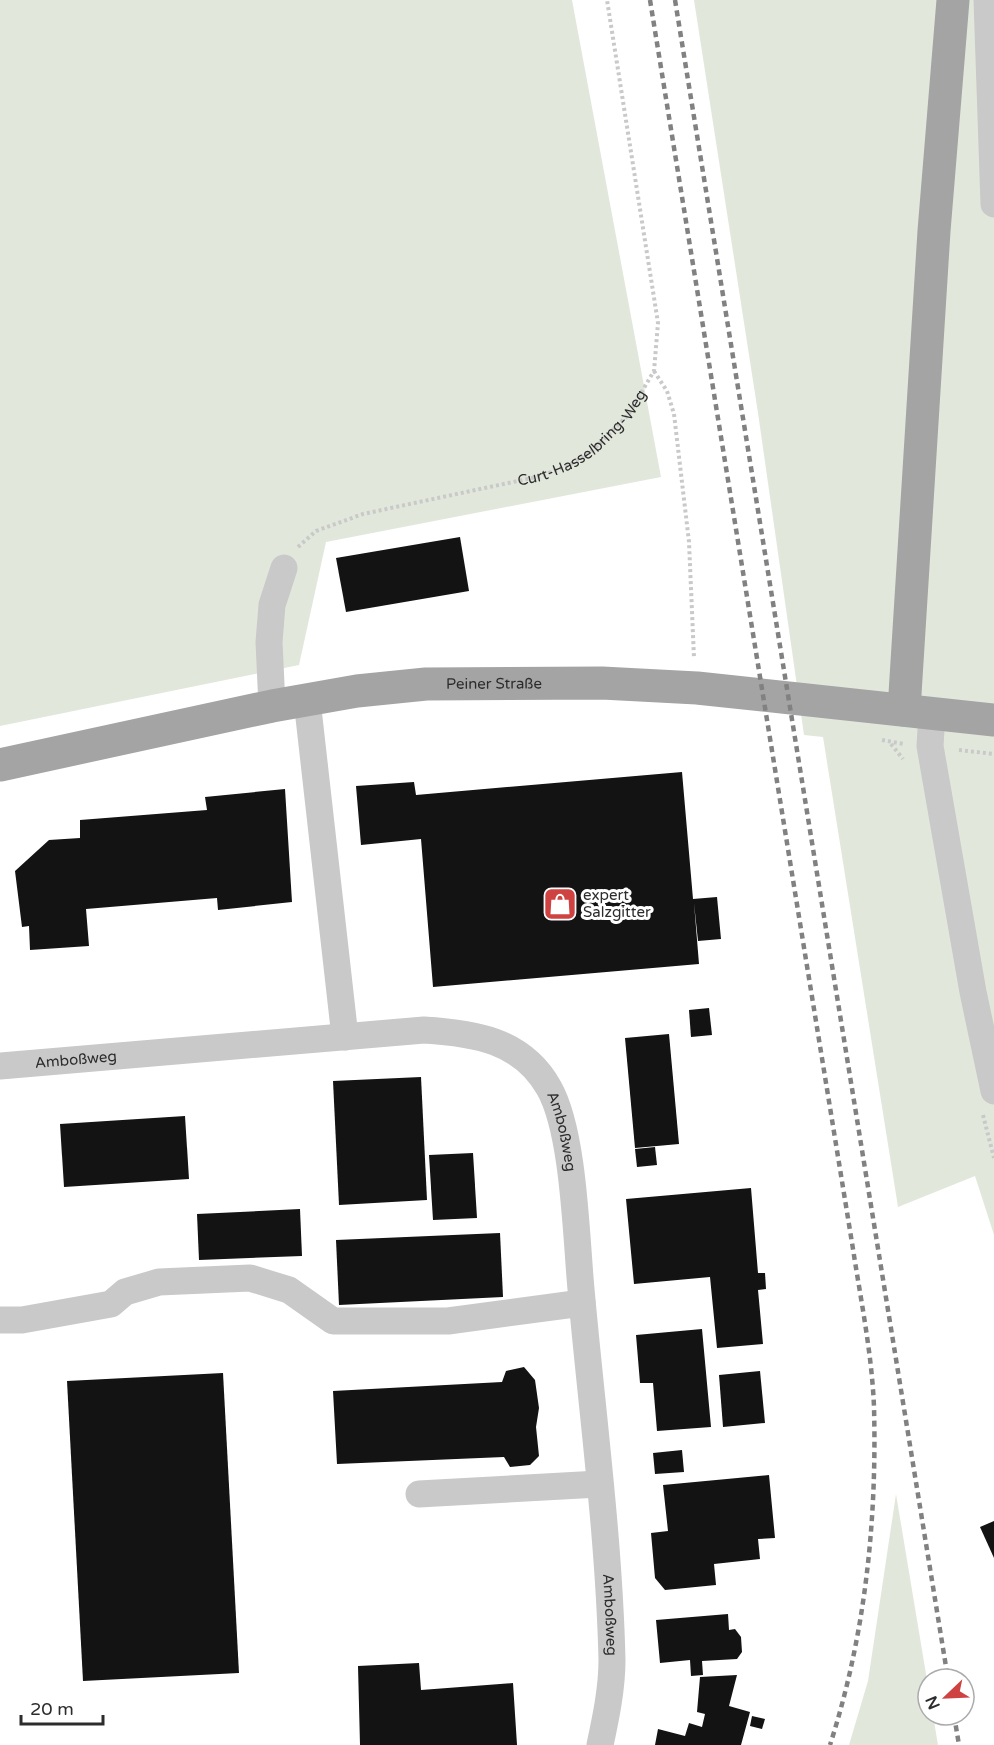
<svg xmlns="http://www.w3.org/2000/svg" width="994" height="1745" font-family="'Varela Round',sans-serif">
	<rect width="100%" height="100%" fill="#fff"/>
	<g fill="#e1e8db">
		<path d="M0,0H572L661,477L326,542L299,665L0,726Z"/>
		<path d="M694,0H994V1235L975,1176L898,1207L823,737L804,735L758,413Z"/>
		<path d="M896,1494L928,1686V1715H933L938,1745H849L868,1681Z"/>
	</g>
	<g fill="#131313">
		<path d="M460,537L469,591L346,612L336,558Z"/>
		<path d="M682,772L693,899L717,897L721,939L698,941L694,903L699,964L433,987L421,839L361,845L356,786L414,782L416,795Z"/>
		<path d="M285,789L292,902L218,910L217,898L86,909L89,946L30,950L29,926L22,927L15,871L49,840L80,838V820L207,810L205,797Z"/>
		<path d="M709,1008L712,1035L691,1037L689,1010Z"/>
		<path d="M669,1034L679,1144L635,1148L625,1038Z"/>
		<path d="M421,1077L427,1200L339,1205L333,1081Z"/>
		<path d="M185,1116L189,1179L64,1187L60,1124Z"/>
		<path d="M655,1147L657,1165L637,1167L635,1149Z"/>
		<path d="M473,1153L477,1218L433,1220L429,1155Z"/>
		<path d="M751,1188L758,1273H765L766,1289L758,1290L763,1344L717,1348L710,1277L634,1284L626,1199Z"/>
		<path d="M300,1209L302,1256L199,1260L197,1214Z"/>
		<path d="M500,1233L503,1297L339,1305L336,1240Z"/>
		<path d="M702,1329L711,1427L657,1431L653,1383H640L636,1335Z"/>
		<path d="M524,1367L535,1380L539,1408L536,1427L539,1456L530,1465L510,1467L504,1457L337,1464L333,1391L502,1382L506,1371Z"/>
		<path d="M760,1371L765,1423L723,1427L719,1375Z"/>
		<path d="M223,1373L239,1673L83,1681L67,1381Z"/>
		<path d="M682,1450L684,1472L655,1474L653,1453Z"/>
		<path d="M769,1475L775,1538L758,1539L760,1559L714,1564L716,1585L665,1590L655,1578L651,1533L668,1531L663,1485Z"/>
		<path d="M994,1521V1558L980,1527Z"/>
		<path d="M728,1614L729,1630L735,1629L741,1637L742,1652L737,1659L702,1661L703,1675L691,1676L690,1660L660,1663L656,1620Z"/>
		<path d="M419,1663L421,1690L513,1683L517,1745H360L358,1666Z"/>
		<path d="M737,1675L729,1706L750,1712L741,1745H655L658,1729L685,1736L689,1723L702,1727L705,1714L697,1712L700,1677Z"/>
		<path d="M752,1716L765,1719L762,1729L750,1726Z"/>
	</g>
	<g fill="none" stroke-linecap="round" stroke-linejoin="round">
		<g stroke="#c9c9c9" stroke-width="4" stroke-dasharray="3 3" stroke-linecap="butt">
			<path d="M654,371L667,391L674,414L689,542L694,658"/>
			<path id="s1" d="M298,547L316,531L363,514L541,476L571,464L593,450L628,415L654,371L658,323L607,0"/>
			<path d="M882,740L904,744"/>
			<path d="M891,744L903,759"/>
			<path d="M959,750L994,754"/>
			<path d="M983,1115L994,1158"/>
		</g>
		<g stroke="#c9c9c9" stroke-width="27">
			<path d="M987,0L994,204"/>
			<path d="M307,700L345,1037"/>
			<path d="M272,706L269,642L272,605L284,568"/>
			<path d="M932,713L930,746L973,992L994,1091"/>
			<path id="s2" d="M0,1066L424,1030C474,1033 522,1040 549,1088C574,1132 576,1236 581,1289C592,1412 609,1536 612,1660C612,1688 606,1717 600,1745"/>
			<path d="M0,1320H22L111,1304L125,1292L159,1282L250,1278L289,1290L333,1321H448L582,1303"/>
			<path d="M419,1494L599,1484"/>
		</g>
		<g stroke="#a4a4a4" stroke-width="33">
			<path d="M904,710L934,231L953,0"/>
			<path id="s3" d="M0,765L272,706L357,691L426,684L602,683L697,688L994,720"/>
		</g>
		<g stroke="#818181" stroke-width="4.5" stroke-dasharray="6 4.5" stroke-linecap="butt">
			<path d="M650,0L853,1249C861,1301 872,1355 874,1407C877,1522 865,1636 830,1745"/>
			<path d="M675,0L948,1679"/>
			<path d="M954,1715L959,1745"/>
		</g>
	</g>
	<defs>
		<symbol id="shop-square" viewBox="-11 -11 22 22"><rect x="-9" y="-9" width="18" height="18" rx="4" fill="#cf4242" stroke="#fff"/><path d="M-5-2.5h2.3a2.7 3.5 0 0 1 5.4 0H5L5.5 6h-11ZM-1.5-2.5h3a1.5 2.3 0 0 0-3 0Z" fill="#fff"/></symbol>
	</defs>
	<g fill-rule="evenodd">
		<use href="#shop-square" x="541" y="885" width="38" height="38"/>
	</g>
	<g text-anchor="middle" stroke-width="6" stroke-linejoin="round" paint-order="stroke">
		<g font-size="15" fill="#2c2c2c" stroke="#fff">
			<text dy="5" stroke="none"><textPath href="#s1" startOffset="312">Curt-Hasselbring-Weg</textPath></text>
			<text dy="5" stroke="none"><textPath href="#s3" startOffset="502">Peiner Straße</textPath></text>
			<text dy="5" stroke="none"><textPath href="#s2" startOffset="76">Amboßweg</textPath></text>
			<text dy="5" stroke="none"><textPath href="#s2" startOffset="616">Amboßweg</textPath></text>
			<text dy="5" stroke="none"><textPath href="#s2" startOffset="1102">Amboßweg</textPath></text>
		</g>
		<g font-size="15" fill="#2c2c2c" stroke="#fff" text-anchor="start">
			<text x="583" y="900">expert<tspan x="583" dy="17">Salzgitter</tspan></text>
		</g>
	</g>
	<g transform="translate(946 1697) rotate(247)"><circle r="28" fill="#ffffff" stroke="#ababab" stroke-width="1.5"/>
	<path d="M0-4.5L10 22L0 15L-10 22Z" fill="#cf4242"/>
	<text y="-9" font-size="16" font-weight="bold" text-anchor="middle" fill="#2c2c2c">N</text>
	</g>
	<path d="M21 1715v9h82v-9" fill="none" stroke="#2c2c2c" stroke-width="3"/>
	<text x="30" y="1715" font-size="18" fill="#2c2c2c" stroke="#ffffff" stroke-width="4.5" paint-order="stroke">20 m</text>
</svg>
